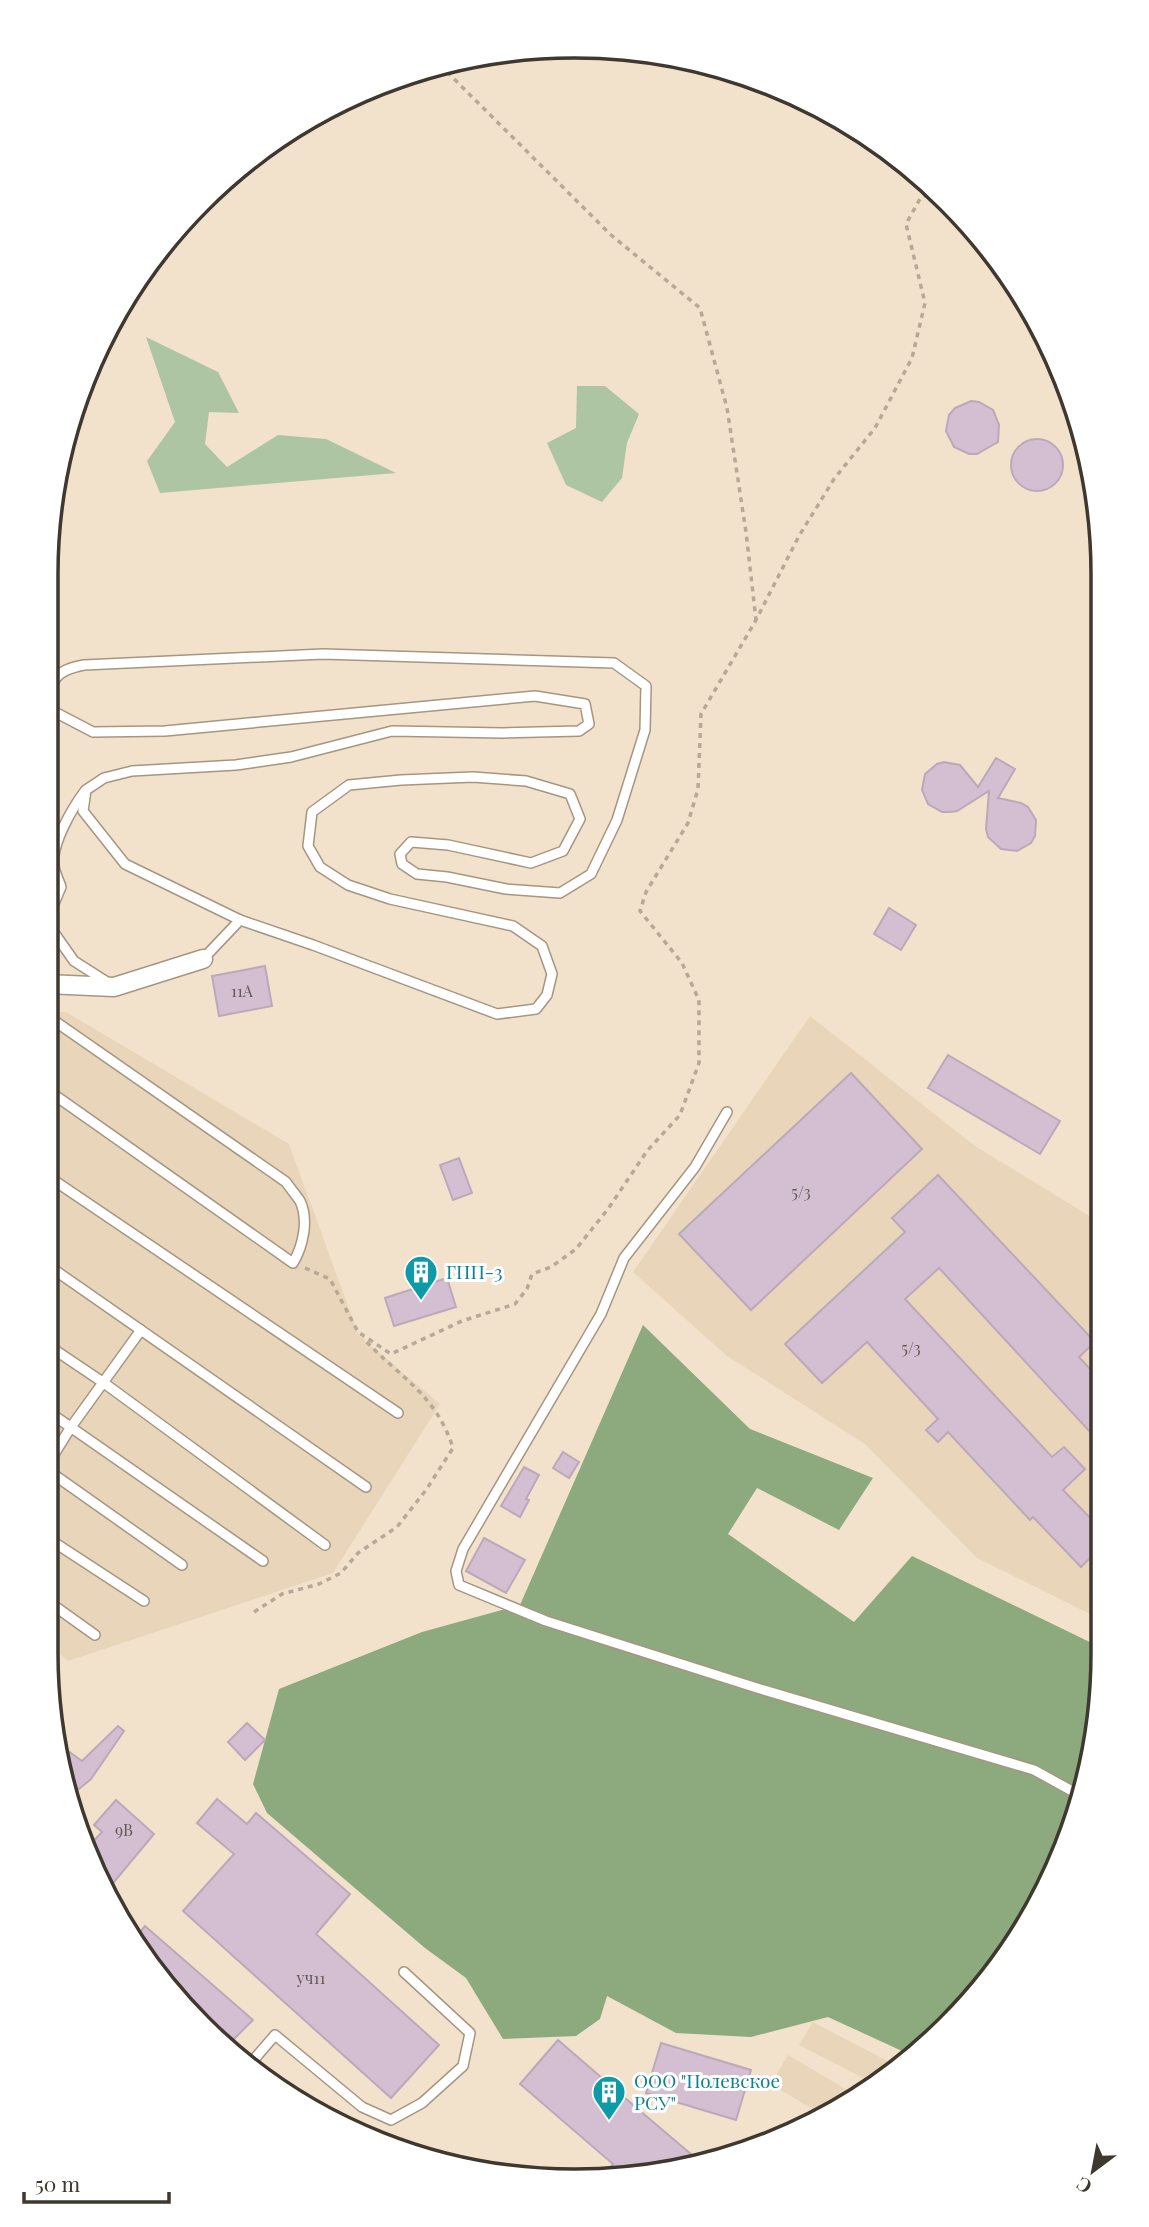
<svg xmlns="http://www.w3.org/2000/svg" width="1149" height="2227" font-family="'Playfair Display',serif">
	<rect width="100%" height="100%" fill="#f2e2cc"/>
	<g fill="#e9d5b9">
		<path d="M66,1012L289,1144L359,1336L440,1404L333,1573L68,1661L46,1643V1013Z"/>
		<path d="M810,1016L975,1146L1101,1223L1102,1620L977,1558L865,1444L727,1356L633,1272Z"/>
		<path d="M813,2022L895,2065L871,2082L799,2045Z"/>
		<path d="M788,2055L854,2094L824,2116L771,2084Z"/>
	</g>
	<g fill="#adc5a2">
		<path d="M146,337L218,372L239,413L209,412L205,444L227,467L278,435L326,439L396,473L160,493L147,461L175,422Z"/>
		<path d="M577,386H605L639,414L627,443L622,478L602,502L566,485L547,443L576,428Z"/>
	</g>
	<path fill="#8caa7e" d="M643,1325L750,1429L873,1478L839,1530L757,1488L728,1534L854,1622L912,1556L1102,1648V1687L1086,1789L1049,1886L949,2026L934,2037L902,2051L828,2017L751,2037L676,2033L607,1996L600,2019L576,2036L503,2039L466,1978L425,1948L267,1813L253,1784L279,1689L422,1632L520,1605Z"/>
	<g fill="#d3bfd1" stroke="#bca8bb" stroke-width="2">
		<path d="M971,401L979,402L993,410L999,425L998,442L977,454H969L954,447L946,431L949,415L955,408Z"/>
		<circle cx="1037" cy="465" r="26"/>
		<path d="M996,758L1015,769L998,798L1021,803L1028,807L1036,820L1035,836L1031,843L1017,851L1001,849L988,837L986,829L989,791L957,811L950,812H942L928,804L922,790L925,774L937,764L944,762L960,765L978,787Z"/>
		<path d="M889,908L916,925L901,950L874,934Z"/>
		<path d="M265,966L272,1006L219,1016L212,976Z"/>
		<path d="M948,1055L1060,1121L1040,1154L928,1088Z"/>
		<path d="M851,1073L922,1149L751,1310L679,1234Z"/>
		<path d="M459,1158L472,1193L453,1200L440,1165Z"/>
		<path d="M938,1175L1095,1342L1079,1357L1101,1381L1102,1445L939,1268L905,1299L1052,1457L1064,1447L1085,1469L1063,1490L1102,1530V1546L1081,1567L1033,1517L1030,1520L948,1432L938,1442L926,1430L938,1419L867,1342L822,1383L785,1344L905,1232L892,1218Z"/>
		<path d="M447,1278L456,1307L394,1326L385,1298Z"/>
		<path d="M563,1452L579,1462L569,1478L553,1468Z"/>
		<path d="M524,1467L539,1475L526,1499L529,1500L520,1517L501,1506Z"/>
		<path d="M484,1538L525,1560L506,1593L466,1571Z"/>
		<path d="M247,1723L265,1740L245,1760L228,1742Z"/>
		<path d="M118,1726L124,1731L91,1779L69,1797L61,1746L82,1761Z"/>
		<path d="M217,1799L247,1824L256,1813L350,1894L316,1934L439,2045L391,2098L183,1911L234,1854L197,1823Z"/>
		<path d="M116,1800L154,1834L109,1888L87,1848L102,1832L94,1825Z"/>
		<path d="M145,1926L253,2020L229,2044L155,1975L135,1938Z"/>
		<path d="M558,2040L632,2104L698,2160L643,2177L603,2176L613,2164L520,2084Z"/>
		<path d="M661,2043L751,2070L736,2120L646,2093Z"/>
	</g>
	<g fill="none" stroke-linecap="round" stroke-linejoin="round">
		<defs>
			<g id="service">
				<path d="M323,654L614,663L646,686L645,730L617,820L591,874L560,893L506,889L447,877L417,874L402,864L400,854L411,842L448,845L531,863L563,851L580,819L570,794L526,781L473,777L401,780L349,785L312,812L308,846L320,867L348,885L390,899L513,926L542,946L552,974L547,995L536,1009L497,1014L313,945L240,920L125,864L83,811L86,790L104,778L132,771L236,765L291,757L392,731L503,733L579,731L589,724L585,704L535,696L165,731L93,732L49,709C52,679 53,671 84,665Z"/>
				<path d="M85,791C73,807 51,844 54,865C54,872 59,880 61,887L53,906L50,927L74,961L107,982"/>
				<path d="M203,959L240,920"/>
				<path d="M46,1089L293,1263C303,1246 309,1220 300,1201C296,1195 290,1188 286,1182L46,1015"/>
				<path d="M727,1112L695,1167L624,1258L601,1314L463,1549L456,1571L459,1585L546,1621L757,1688L1034,1770L1083,1797"/>
				<path d="M46,1175L398,1413"/>
				<path d="M46,1264L366,1487"/>
				<path d="M46,1344L104,1383L325,1545"/>
				<path d="M46,1410L263,1561"/>
				<path d="M46,1467L71,1427L141,1330"/>
				<path d="M46,1469L182,1565"/>
				<path d="M46,1537L144,1601"/>
				<path d="M46,1600L95,1635"/>
				<path d="M250,2064L275,2035L362,2107L391,2120L422,2103L463,2066L470,2033L404,1972"/>
			</g>
			<path id="minor" d="M46,984L114,987L203,959"/>
		</defs>
		<use href="#service" stroke="#a59682" stroke-width="12"/>
		<use href="#minor" stroke="#a59682" stroke-width="21"/>
		<g stroke="#b6a998" stroke-width="3.5" stroke-dasharray="5 5" stroke-linecap="butt">
			<path d="M440,65L611,235L700,308L727,408L746,532L756,620"/>
			<path d="M305,1268L330,1279L358,1332L391,1354L462,1321L515,1304L527,1289L532,1274L551,1267L576,1249L608,1209L647,1151L680,1115L699,1063V1000L682,963L640,911L646,892L688,823L698,789L701,714L756,620L799,536L834,479L875,428L912,358L925,303L906,224L921,197L934,192"/>
			<path d="M254,1612L282,1594L319,1584L341,1573L358,1553L397,1527L426,1490L453,1448C436,1394 399,1377 363,1338"/>
		</g>
		<use href="#service" stroke="#fff" stroke-width="9"/>
		<use href="#minor" stroke="#fff" stroke-width="18"/>
	</g>
	<defs>
		<symbol id="building-pin" viewBox="-11 -11 22 30"><path d="M0 17L-7.5 6A9.5 9.5 0 1 1 7.5 6Z" fill="#0f9aa8" stroke="#fff"/><path d="M-4-6H4V6H1V3H-1V6H-4ZM-2.5-4.3h1.7v1.8h-1.7ZM.8-4.3h1.7v1.8H.8ZM-2.5-1h1.7V.8h-1.7ZM.8-1h1.7V.8H.8Z" fill="#fff"/></symbol>
	</defs>
	<g fill-rule="evenodd">
		<use href="#building-pin" x="402" y="1253" width="38" height="52"/>
		<use href="#building-pin" x="590" y="2073" width="38" height="52"/>
	</g>
	<g text-anchor="middle" stroke-width="6" stroke-linejoin="round" paint-order="stroke">
		<g font-size="16" fill="#635a58">
			<text x="242" y="997">11А</text>
			<text x="801" y="1198">5/3</text>
			<text x="911" y="1354">5/3</text>
			<text x="124" y="1836">9В</text>
			<text x="311" y="1984">уч11</text>
		</g>
		<g font-size="19" fill="#0d838f" stroke="#fff" text-anchor="start">
			<text x="446" y="1279">ГПП-3</text>
			<text x="634" y="2088">ООО "Полевское<tspan x="634" dy="22">РСУ"</tspan></text>
		</g>
	</g>
	<path d="M0 0H1149V2227H0ZM574 58H575A516 516 0 0 1 1091 574V1653A516 516 0 0 1 575 2169H574A516 516 0 0 1 58 1653V574A516 516 0 0 1 574 58Z" fill="#fff" fill-rule="evenodd"/>
	<path fill="none" stroke="#3e382f" stroke-width="3.5" d="M574 58H575A516 516 0 0 1 1091 574V1653A516 516 0 0 1 575 2169H574A516 516 0 0 1 58 1653V574A516 516 0 0 1 574 58Z"/>
	<g transform="translate(1093 2171) rotate(212)" stroke="#ffffff" stroke-width="5" paint-order="stroke">
	<path d="M0-5L12 26L0 18L-12 26Z" fill="#3e382f"/>
	<text y="-10" font-size="19" font-weight="bold" text-anchor="middle" fill="#3e382f">С</text>
	</g>
	<path d="M24 2192v10h145v-10" fill="none" stroke="#3e382f" stroke-width="3.5"/>
	<text x="35" y="2192" font-size="21" fill="#3e382f" stroke="#ffffff" stroke-width="5" paint-order="stroke">50 m</text>
</svg>
